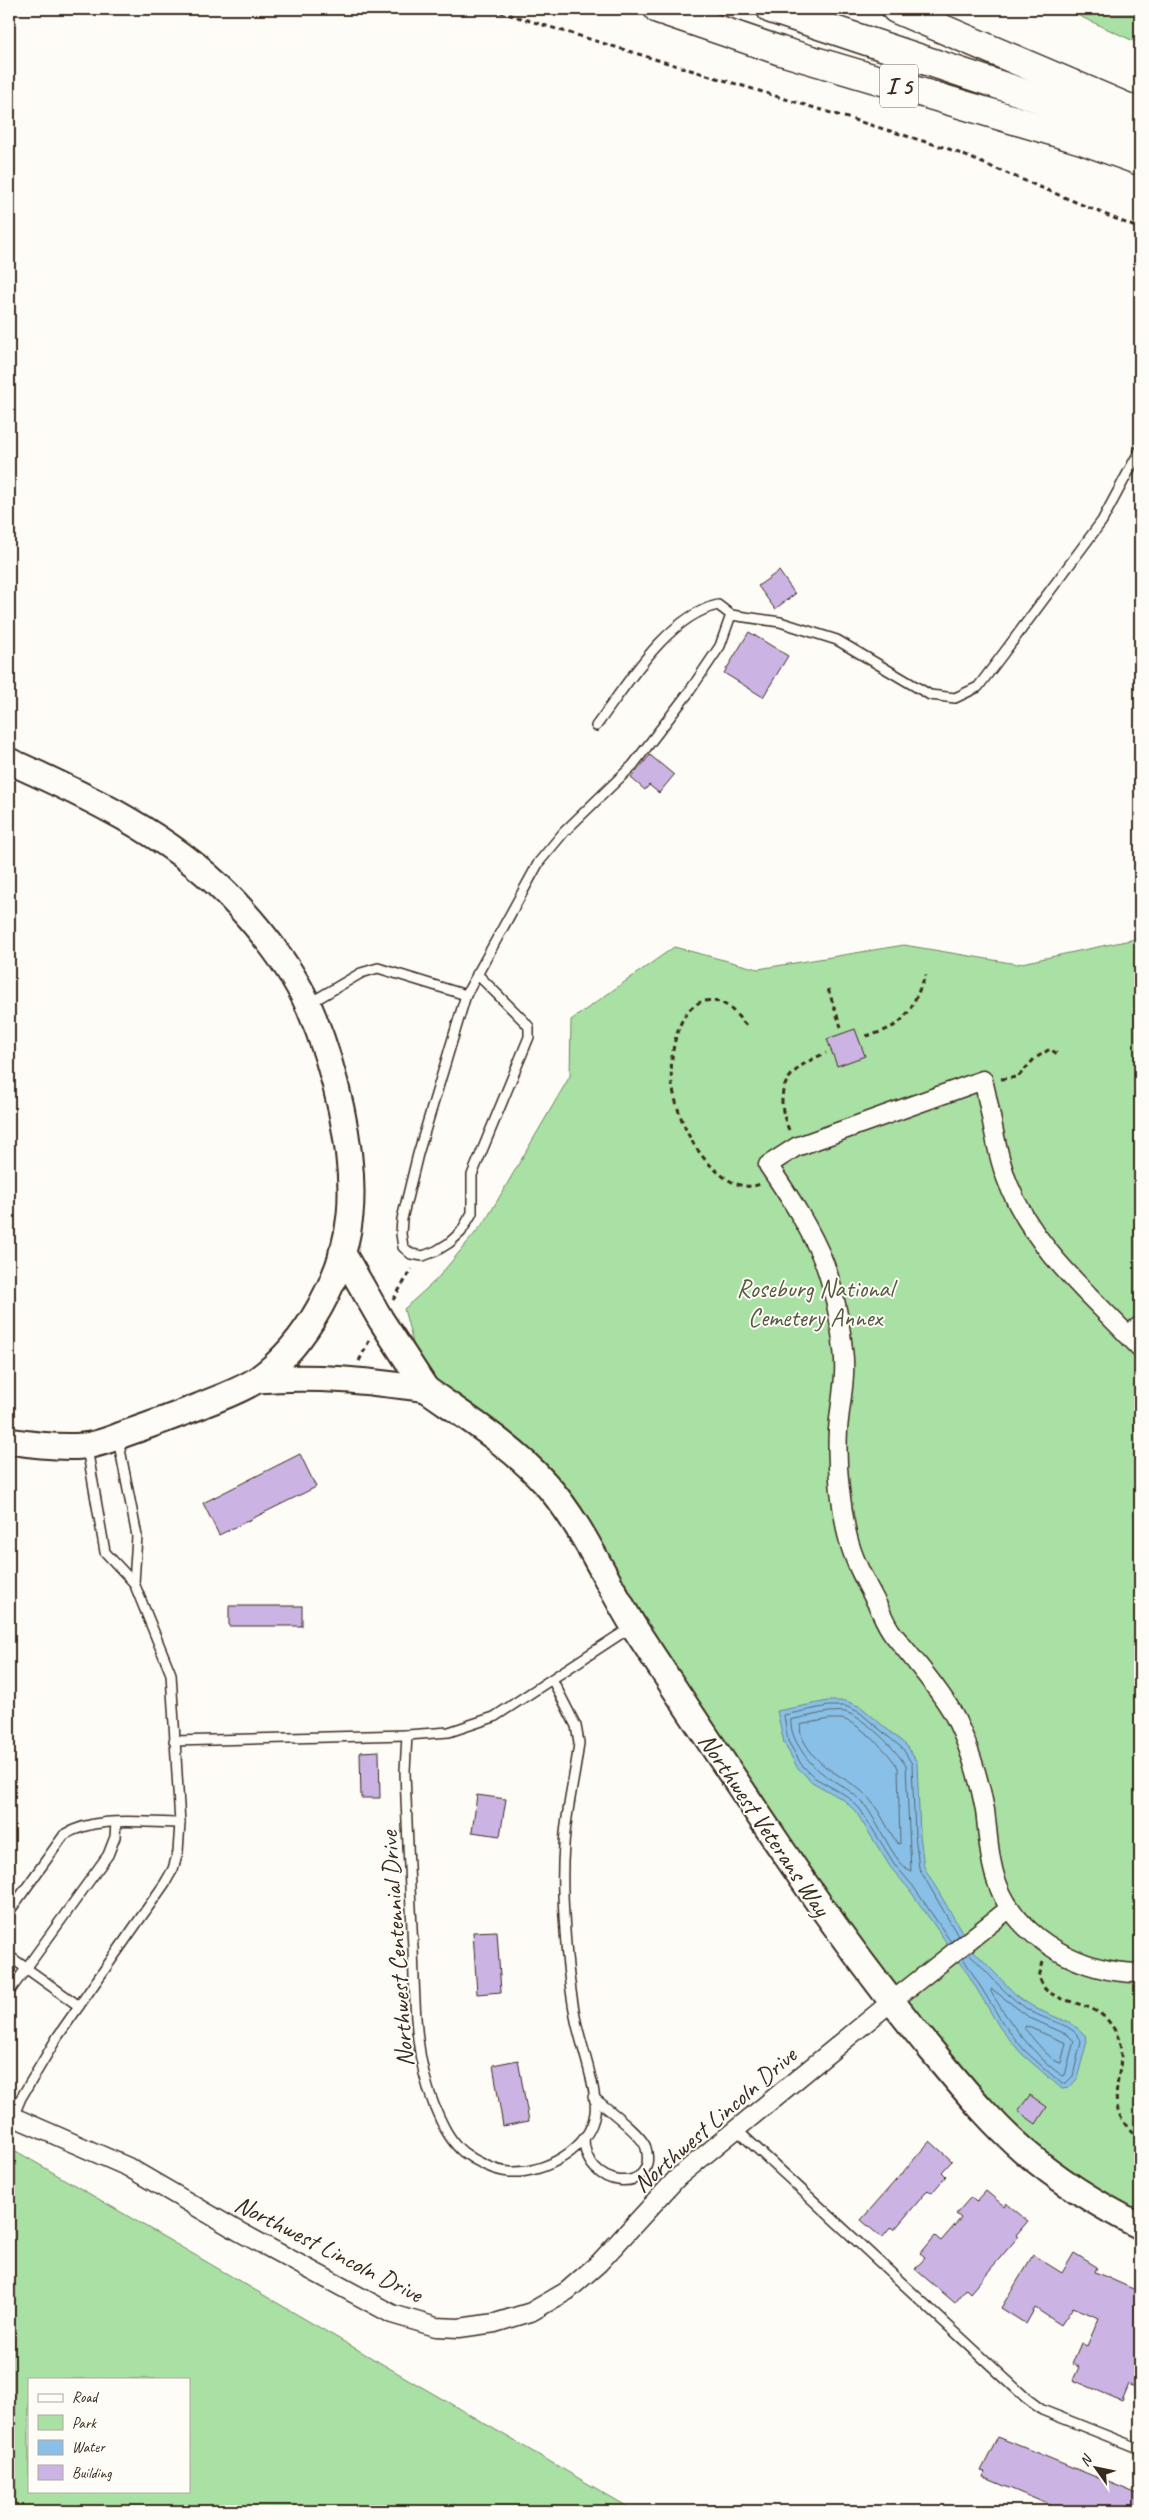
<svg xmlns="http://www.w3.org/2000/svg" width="1149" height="2520" font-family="Caveat,sans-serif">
	<rect width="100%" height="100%" fill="#fdfcf7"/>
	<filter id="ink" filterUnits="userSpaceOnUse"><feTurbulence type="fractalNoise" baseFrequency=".02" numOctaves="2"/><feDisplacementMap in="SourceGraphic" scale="10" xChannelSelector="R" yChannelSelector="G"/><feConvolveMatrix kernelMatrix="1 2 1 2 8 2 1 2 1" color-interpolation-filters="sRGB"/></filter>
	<g filter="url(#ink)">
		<g fill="#a9e0a3" stroke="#728560" fill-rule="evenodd">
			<path d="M1064,9H1140V44Z"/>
			<path d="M1140,938V2226L1022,2149L930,2048L514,1454L418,1362L404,1309L436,1280L486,1220L570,1076L571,1020L674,947L758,969L904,945L1017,964Z"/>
			<path d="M9,2147L635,2511H9ZM29,2379H189V2491H29Z"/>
		</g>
		<path fill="#89c0e7" stroke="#6a8497" d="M828,1701H846L861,1707L907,1746L917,1762L920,1835L924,1867L972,1949L1018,1997L1037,2009L1074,2025L1085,2035L1087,2041L1077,2079L1069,2088L1062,2089L1022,2054L1000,2028L965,1969L909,1889L891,1868L856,1812L844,1800L812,1782L797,1767L784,1743L777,1711Z"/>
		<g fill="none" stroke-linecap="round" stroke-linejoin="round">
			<g stroke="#5a666e" stroke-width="1">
				<path d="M829,1712C834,1712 840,1711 845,1712C865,1718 895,1748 906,1766L911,1871C895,1866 876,1817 863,1803C839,1778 818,1780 798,1745C794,1738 790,1728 791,1720Z"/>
				<path d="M830,1719C834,1719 838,1719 842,1719C859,1723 890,1753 898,1768L900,1844L897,1843C888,1830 881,1813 871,1801C850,1775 824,1776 805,1743C802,1737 799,1732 801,1725Z"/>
				<path d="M951,1942L913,1886L895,1865L860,1809L847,1796L815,1778L801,1764L788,1741L784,1715L828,1706H845L859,1712L903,1749L912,1764L915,1835L919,1868L958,1936"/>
				<path d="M963,1958L1004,2025L1025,2051L1062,2084L1066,2083L1073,2076L1081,2042C1077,2025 1048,2021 1034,2013C1008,1999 989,1974 969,1953"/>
				<path d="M992,1989L1030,2018L1068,2035L1074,2041L1065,2075L1062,2076C1032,2053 1010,2024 991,1992Z"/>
				<path d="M1026,2026L1066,2043L1061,2063C1051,2062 1033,2038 1025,2029Z"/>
			</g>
		</g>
		<g fill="#cbb4e3" stroke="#3b2a1e">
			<path d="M779,571L795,594L775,609L758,586Z"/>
			<path d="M749,632L788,656L763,697L724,673Z"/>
			<path d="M650,755L674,775L659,793L649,785L645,790L631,778Z"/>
			<path d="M855,1029L865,1056L837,1066L827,1039Z"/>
			<path d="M300,1454L316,1487L219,1535L203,1503Z"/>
			<rect x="229" y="1606" width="73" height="20"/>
			<path d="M379,1751L380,1798H361L360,1752Z"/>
			<path d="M477,1795L506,1799L500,1836L472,1832Z"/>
			<path d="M497,1931L501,1992L477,1994L473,1932Z"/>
			<path d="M518,2060L529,2121L503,2126L493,2065Z"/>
			<path d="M1030,2095L1047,2107L1036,2124L1018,2111Z"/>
			<path d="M930,2141L952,2161L942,2172L946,2176L932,2193L928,2190L894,2230L891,2227L882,2238L861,2220Z"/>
			<path d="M986,2191L1004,2206L1006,2203L1028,2221L1016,2235L1018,2237L970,2293L966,2289L955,2303L915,2269L925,2258L920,2254L935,2236L941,2241L961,2218L956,2214L971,2197L976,2202Z"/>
			<path d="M1074,2253L1097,2267L1095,2272L1140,2292V2372L1134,2387L1129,2384L1122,2401L1073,2380L1079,2367L1072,2364L1081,2343L1087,2346L1099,2318L1073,2307L1061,2325L1035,2308L1026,2324L1001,2308L1033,2255L1062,2273Z"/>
			<path d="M998,2437L1140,2495V2511H1064L983,2477L985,2472L981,2471Z"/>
		</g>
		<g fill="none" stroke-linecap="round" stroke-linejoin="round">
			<defs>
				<g id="lane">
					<path d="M731,615L780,622L837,640L930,695L955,698L978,687L1003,654L1102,521L1140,450"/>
					<path d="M477,974L524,1021L529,1027V1037L472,1175V1213L461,1232L449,1243L436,1251L423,1256L411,1254L403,1247L401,1234L402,1219L418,1154L466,995L539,862L564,832L633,765L689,692L720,646L731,615L718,605C667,616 626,686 596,726"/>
					<path d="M310,1003L361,973L378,968L466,995"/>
					<path d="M1125,1331L1140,1320"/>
					<path d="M118,1439L137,1536L134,1583"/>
					<path d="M552,1679L576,1726L579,1743C575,1777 566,1811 564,1845C561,1881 564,1920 567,1957C569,1978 572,2000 576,2021C581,2045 598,2091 595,2113C590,2149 544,2174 510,2172C494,2171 475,2161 463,2152C449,2140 441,2122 434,2105C414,2056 415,2000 413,1948C410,1889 407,1830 405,1771L407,1735L449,1732L494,1717L619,1635L632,1628"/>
					<path d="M174,1741L407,1735"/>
					<path d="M9,1912L64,1835C96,1815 143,1823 180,1823"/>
					<path d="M9,1956L79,2006"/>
					<path d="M9,1992L108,1855L115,1837L116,1823"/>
					<path d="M13,2117L21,2098L58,2036L165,1883L173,1869L178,1852L180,1823L171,1674L134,1583L105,1552L87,1448"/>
					<path d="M736,2129L1026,2398L1042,2410L1140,2449"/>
					<path d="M584,2137C583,2191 659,2195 646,2148C643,2135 605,2107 593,2097"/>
				</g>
				<g id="street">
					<path d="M1140,1348C1093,1297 1034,1250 1008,1183C995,1151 992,1114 983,1080L796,1147L768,1165C789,1196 811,1229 825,1265C834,1290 840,1322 843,1349C847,1376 840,1403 838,1430C836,1465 840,1500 847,1534C853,1560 865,1581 877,1604C882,1614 886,1625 893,1634C913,1659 934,1682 951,1710C967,1739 979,1777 985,1810C988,1834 989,1862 998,1885C1019,1940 1083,1973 1140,1973"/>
					<path d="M9,2115L128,2167L238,2231L392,2314L436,2327L459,2328L495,2323L531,2312L567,2291L599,2263L678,2177L891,2002L1010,1908"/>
				</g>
				<g id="secondary">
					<path d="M9,761C85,795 168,834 227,894C259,927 290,965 309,1007C334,1064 356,1153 350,1215C344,1275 307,1344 258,1379C241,1391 218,1398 200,1406C175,1416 150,1425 124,1434C112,1439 97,1445 83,1446C58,1448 34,1445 9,1441"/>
					<path d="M257,1380C316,1375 368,1381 426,1389L381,1320L342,1252"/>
					<path d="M426,1389C467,1418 512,1446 545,1483C584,1526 605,1581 636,1630C685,1705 735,1780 785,1854C834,1927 886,1997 943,2064C968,2094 994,2125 1023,2150C1059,2181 1098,2205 1140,2226"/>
				</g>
				<g id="highway">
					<path d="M658,9L781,51L1082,140L1140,161"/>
					<path d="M771,9L1140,132"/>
					<path d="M896,9L1140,113"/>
				</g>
			</defs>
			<use href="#lane" stroke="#3b2a1e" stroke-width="12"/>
			<use href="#street" stroke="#3b2a1e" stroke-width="21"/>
			<use href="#secondary" stroke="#3b2a1e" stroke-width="29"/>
			<use href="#highway" stroke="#3b2a1e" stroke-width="31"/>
			<g stroke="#3b2a1e" stroke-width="3" stroke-dasharray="5 4" stroke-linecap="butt">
				<path d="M491,9L949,149L1140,229"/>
				<path d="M828,989L841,1027"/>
				<path d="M746,1025C739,1018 732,1008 724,1004C679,984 668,1056 672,1084C678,1118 692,1151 719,1173C730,1183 746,1190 760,1184"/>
				<path d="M866,1036C909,1026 909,1011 926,975"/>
				<path d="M1001,1079L1018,1077L1034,1059L1050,1049L1059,1055"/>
				<path d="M789,1130C771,1088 789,1068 826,1053"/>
				<path d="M393,1300L412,1269"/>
				<path d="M359,1361L369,1341"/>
				<path d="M1043,1962L1039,1977C1041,1981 1043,1987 1046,1990C1068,2007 1097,2000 1114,2029C1137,2067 1091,2103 1140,2138"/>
			</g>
			<use href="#lane" stroke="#fdfcf7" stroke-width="9"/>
			<use href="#street" stroke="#fdfcf7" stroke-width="18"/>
			<use href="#secondary" stroke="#fdfcf7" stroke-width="25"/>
			<use href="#highway" stroke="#fdfcf7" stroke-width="28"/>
		</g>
	</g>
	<g text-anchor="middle" stroke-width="4" stroke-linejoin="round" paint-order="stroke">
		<rect fill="#fdfcf7" stroke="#75695f" stroke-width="1" x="880" y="64.5" width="38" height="43" rx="4"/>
		<g font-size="24" font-weight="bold" fill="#3b2a1e">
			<text x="899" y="94">I 5</text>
		</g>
		<g font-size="25" fill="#56583f" stroke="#fdfcf7">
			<text x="815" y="1297">Roseburg National<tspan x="815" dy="29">Cemetery Annex</tspan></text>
		</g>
		<g font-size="25" fill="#3b2a1e" stroke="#fdfcf7">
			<text transform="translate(765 1824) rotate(56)" y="9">Northwest Veterans Way</text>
			<text transform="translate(396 1949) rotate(-94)" y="9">Northwest Centennial Drive</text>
			<text transform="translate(714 2119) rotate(-41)" y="9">Northwest Lincoln Drive</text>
			<text transform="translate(329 2248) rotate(27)" y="9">Northwest Lincoln Drive</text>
		</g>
	</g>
	<rect width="1149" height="2520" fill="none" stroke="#fdfcf7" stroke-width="30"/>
	<rect x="15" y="15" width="1119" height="2490" fill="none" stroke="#3b2a1e" stroke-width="2" filter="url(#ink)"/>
	<rect x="28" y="2378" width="162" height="115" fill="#fdfcf7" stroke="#afa8a0"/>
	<rect x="38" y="2394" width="25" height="8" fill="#fdfcf7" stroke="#afa8a0"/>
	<text x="72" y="2402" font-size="15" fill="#3b2a1e">Road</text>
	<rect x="38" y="2415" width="25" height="15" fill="#a9e0a3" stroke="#afa8a0"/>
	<text x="72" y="2428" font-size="15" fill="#3b2a1e">Park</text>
	<rect x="38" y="2440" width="25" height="15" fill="#89c0e7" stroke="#afa8a0"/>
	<text x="72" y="2452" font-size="15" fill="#3b2a1e">Water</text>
	<rect x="38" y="2465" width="25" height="15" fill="#cbb4e3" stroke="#afa8a0"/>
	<text x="72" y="2478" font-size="15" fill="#3b2a1e">Building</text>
	<g transform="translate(1096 2468) rotate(303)" stroke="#fdfcf7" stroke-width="4" paint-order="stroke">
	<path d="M0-4L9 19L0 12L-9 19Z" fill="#3b2a1e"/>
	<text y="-8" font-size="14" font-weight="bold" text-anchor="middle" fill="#3b2a1e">N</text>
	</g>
</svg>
